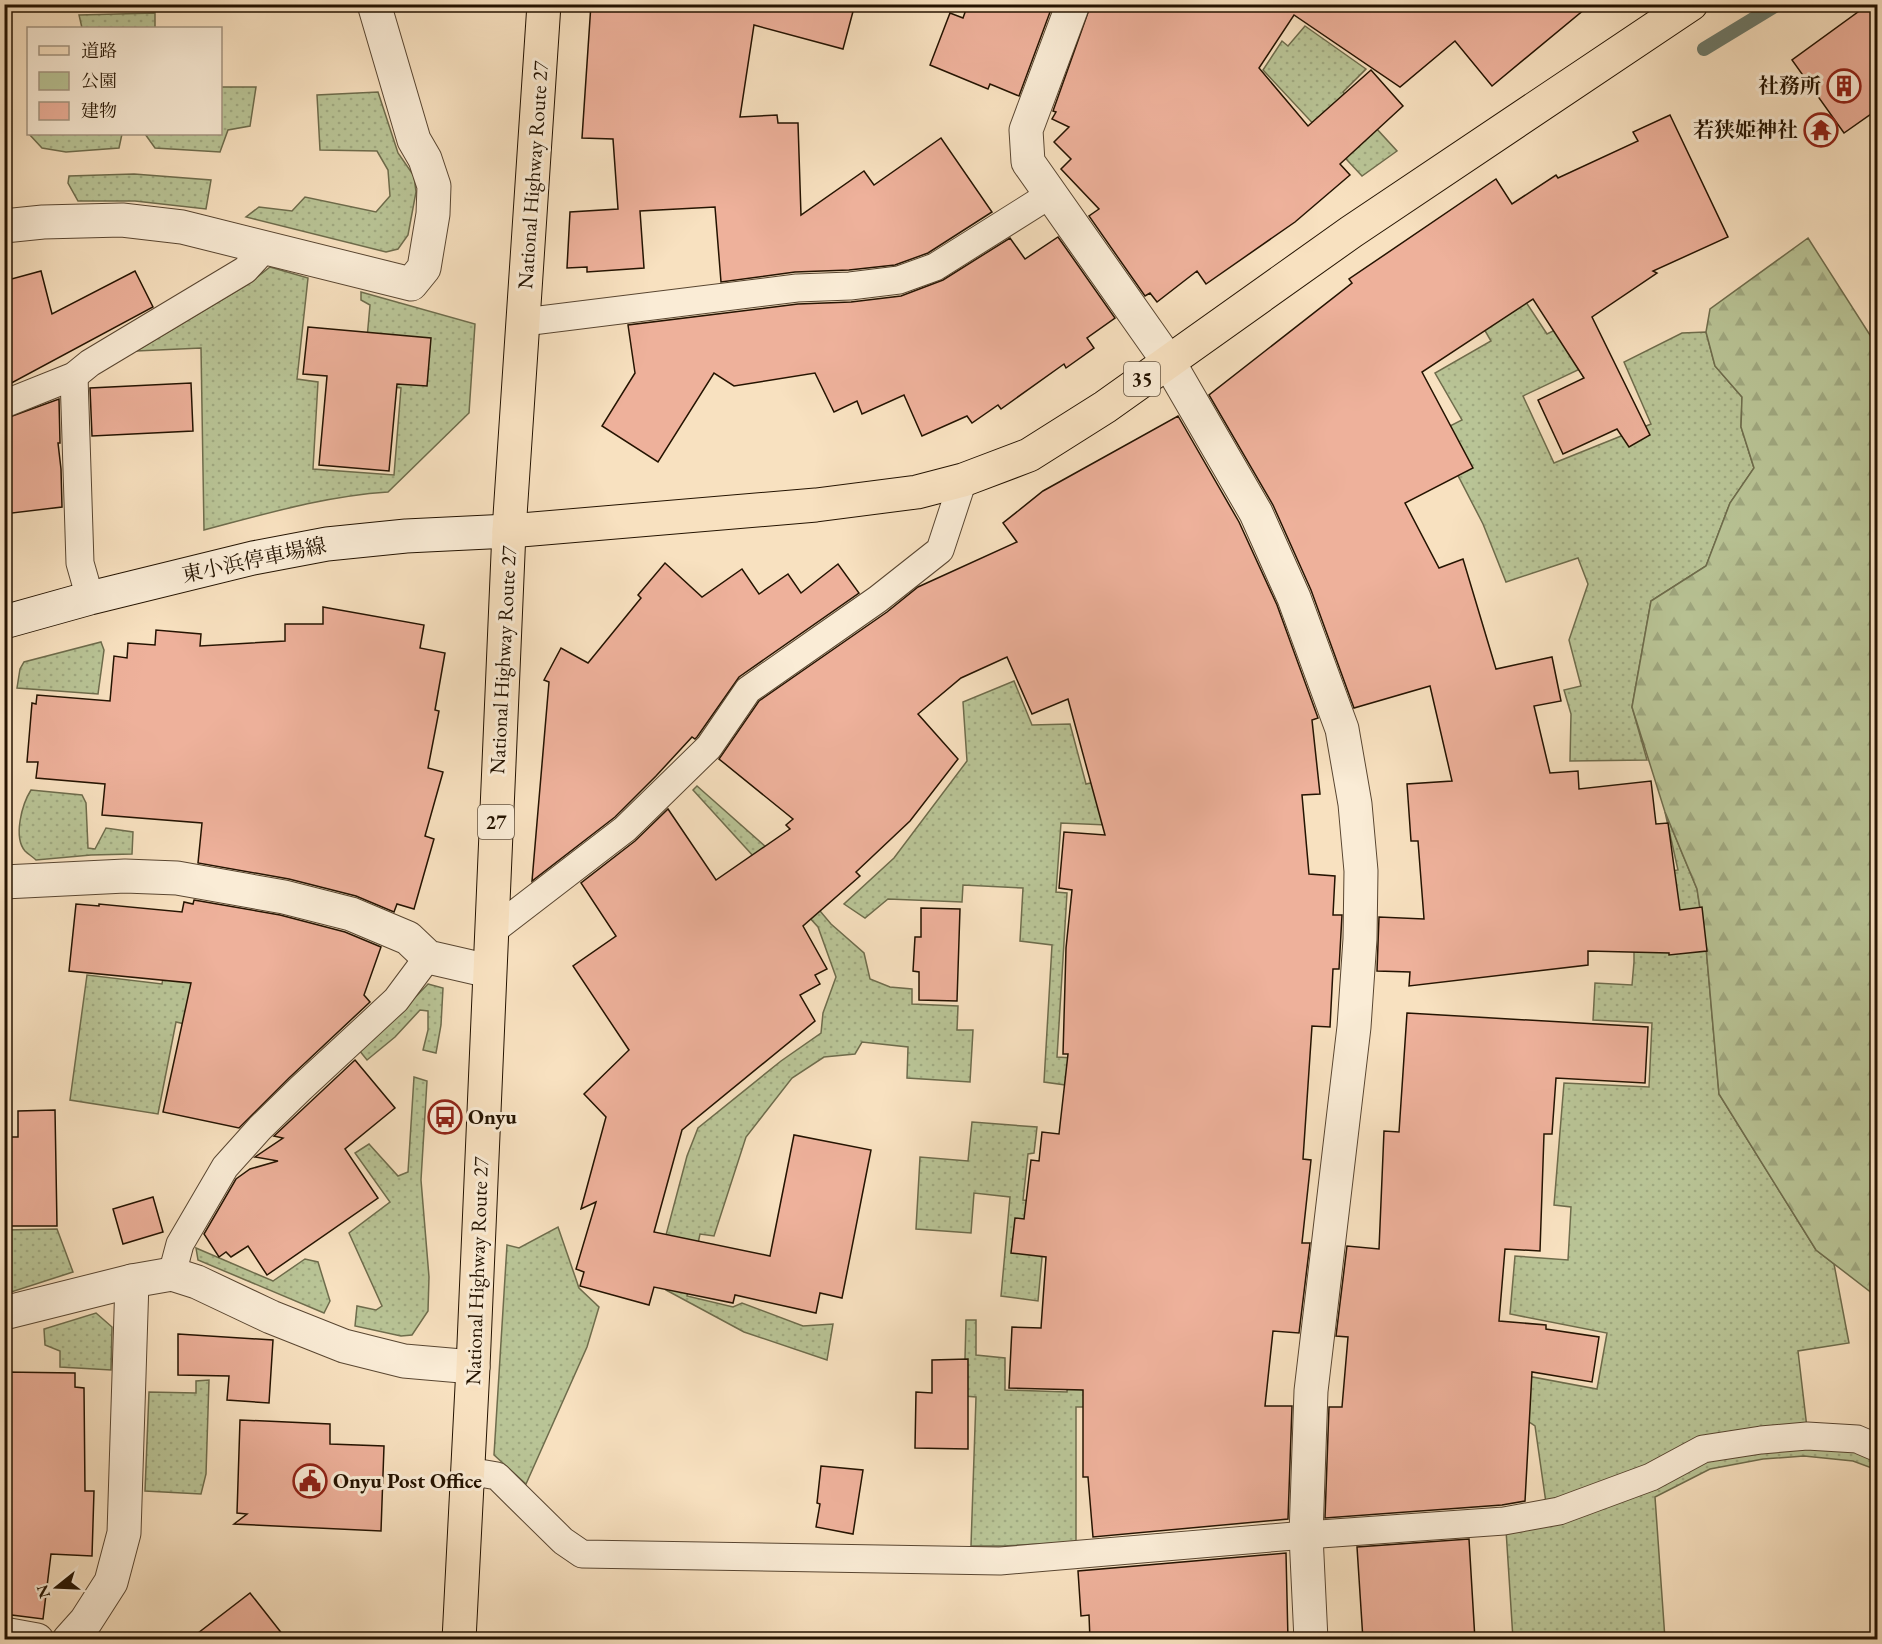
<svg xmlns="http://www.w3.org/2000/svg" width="1882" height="1644" font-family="'EB Garamond','Noto Serif JP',serif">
	<defs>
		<pattern id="green-dots" width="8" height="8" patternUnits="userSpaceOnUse" patternTransform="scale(1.5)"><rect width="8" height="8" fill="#b9c496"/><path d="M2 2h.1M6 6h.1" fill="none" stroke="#9fa880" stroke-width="1.8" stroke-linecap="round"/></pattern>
		<pattern id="forest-firs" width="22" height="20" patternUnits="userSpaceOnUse" patternTransform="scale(1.5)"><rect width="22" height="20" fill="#b9c496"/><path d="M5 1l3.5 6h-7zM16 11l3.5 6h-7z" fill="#9fa880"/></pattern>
	</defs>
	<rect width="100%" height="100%" fill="#f8e1c0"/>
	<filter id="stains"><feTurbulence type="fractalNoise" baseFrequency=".00333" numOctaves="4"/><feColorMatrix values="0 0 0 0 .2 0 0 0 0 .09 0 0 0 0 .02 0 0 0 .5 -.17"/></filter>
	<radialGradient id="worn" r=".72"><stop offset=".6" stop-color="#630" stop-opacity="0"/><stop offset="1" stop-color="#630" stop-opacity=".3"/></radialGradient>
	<g fill="url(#green-dots)" stroke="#6e6c4c" stroke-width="1.5">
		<path d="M155,13V28H82L79,15Z"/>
		<path d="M1305,26L1366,69L1343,92L1397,151L1362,176L1263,70L1282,41L1288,46Z"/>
		<path d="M221,87H256L250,126L228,130L220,152L155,148L145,134H220Z"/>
		<path d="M378,92L398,153L414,176L416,192L408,235L398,249L386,252L246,217L259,207L292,211L305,197L376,212L390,196L388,170L377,151L320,150L317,95Z"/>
		<path d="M29,134H122L119,148L66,152L42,148Z"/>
		<path d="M134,174L211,180L206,209L135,201H78L68,183L69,176Z"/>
		<path d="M270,267L308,278L297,379L318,382L313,469L394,475L401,388L363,383L370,305L361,300V292L475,324L469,413L388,492C325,496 265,514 204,530L201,348L136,351L247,285Z"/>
		<path d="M1522,296L1547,334L1555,330L1580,369L1523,396L1554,463L1651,424L1624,362L1682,333L1706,332L1715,366L1742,397L1741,427L1754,468L1730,503L1706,566L1651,601L1632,707L1647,760L1570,761L1571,714L1564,690L1581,686L1569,640L1588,584L1578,558L1506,582L1483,524L1436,433L1462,420L1435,373L1491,341L1480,322Z"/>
		<path d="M101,642L104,650L98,694L17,688L20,669L24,662Z"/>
		<path d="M1014,681L1032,725L1070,724L1086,784L1135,772L1130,826L1061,823L1056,892L1067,893L1057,1057L1123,1061L1175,1100L1044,1082L1052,945L1020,941L1023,888L963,885L962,902L888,899L865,918L844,904L894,858L967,761L963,702Z"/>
		<path d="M697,786L767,848L831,924L864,953L870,979L890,987L912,989V1004L958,1006L957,1030H973L970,1082L907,1078L908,1047L862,1042L855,1054L824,1057L792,1078L746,1137L714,1236L700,1234L687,1296L733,1307L742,1303L803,1326L833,1324L827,1360L744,1332L666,1290L668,1267L666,1235L687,1156L698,1128L781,1061L821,1033L823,1013L836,977L818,927L693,790Z"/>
		<path d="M31,790L82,795L86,803L88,848L95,849L106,828L133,832L132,854L91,855L36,860C33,857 28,854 25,851C13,837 22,804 31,790Z"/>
		<path d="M1665,812L1697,889L1706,947L1719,1094L1816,1250L1834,1264L1849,1343L1798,1351L1807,1428L1648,1467L1546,1503L1535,1426L1523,1418L1527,1376L1597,1389L1607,1333L1510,1314L1515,1256L1568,1260L1571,1207L1554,1205L1564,1083L1649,1087L1652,1023L1593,1020L1595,983L1632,985L1634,962V905L1626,878L1678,870Z"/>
		<path d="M174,920L210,1030L176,1022L158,1114L70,1100L87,975L162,984Z"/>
		<path d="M428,984L443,988L441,1025L436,1053L423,1050L428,1030V1011L420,1010L395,1037L367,1060L359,1050L387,1026Z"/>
		<path d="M414,1077L427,1081L421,1180L429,1277L428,1311L412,1335L401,1336L355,1326L357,1306L376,1310L382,1306L349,1233L390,1202L355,1153L369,1144L398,1176L408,1172Z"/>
		<path d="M972,1122L1037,1127L1034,1153L1028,1154L1023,1200L1047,1203L1038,1301L1001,1296L1010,1197L974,1193L971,1233L916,1229L920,1157L968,1161Z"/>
		<path d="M558,1227L579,1288L599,1307L587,1347L526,1484L494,1455L507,1245L519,1248Z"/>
		<path d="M57,1229L73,1272L5,1294V1230Z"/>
		<path d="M196,1248L273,1281L305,1259L318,1262L330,1301L324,1313L198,1260Z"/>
		<path d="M96,1313L112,1327L111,1370L60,1367V1351L45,1345L44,1329Z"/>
		<path d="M966,1320H976V1355L1005,1358V1390L1067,1392L1069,1355L1096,1407H1076V1542L1003,1546H971L976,1397L964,1396Z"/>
		<path d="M209,1380L206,1474L201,1494L145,1491L149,1392L196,1393V1381Z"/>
		<path d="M1761,1447L1856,1449L1877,1459V1470L1853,1461L1804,1456L1763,1459L1710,1469L1655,1497L1665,1639H1513L1506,1530L1708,1458Z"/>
	</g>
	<path fill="url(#forest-firs)" stroke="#6e6c4c" stroke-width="1.5" d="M1808,238L1877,346V1297L1816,1250L1719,1094L1706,947L1697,889L1665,812L1632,707L1651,601L1706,566L1730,503L1754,468L1741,427L1742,397L1715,366L1706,332L1710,309Z"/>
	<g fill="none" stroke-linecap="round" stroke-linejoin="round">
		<path stroke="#6d7a6b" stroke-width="14" d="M1704,49L1778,4"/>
	</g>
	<g fill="#eeb19b" stroke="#241301" stroke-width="1.5">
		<path d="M591,4H855L843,49L754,25L740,117L777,115L778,123H798L801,215L864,171L874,185L941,138L992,212L928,253L895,265L849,270L795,272L721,282L715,207L640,211L644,268L587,272V267L567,268L570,212L618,209L613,139L582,138Z"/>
		<path d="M968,4H1053L1019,96L990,84L988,89L930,65L950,13L963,18Z"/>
		<path d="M1091,4H1591L1492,86L1455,41L1400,87L1294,15L1259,68L1308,126L1371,70L1403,106L1340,164L1350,175L1295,222L1206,284L1197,271L1157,302L1150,293L1145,296L1089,216L1099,209L1061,169L1071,159L1054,142L1069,127L1052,119L1056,112L1053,111Z"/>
		<path d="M1869,4H1878V109L1844,133L1792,60Z"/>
		<path d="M1670,115L1728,237L1653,271L1657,273L1592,317L1650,435L1629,447L1617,429L1563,454L1538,400L1584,378L1533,299L1422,372L1473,468L1405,503L1439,568L1463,559L1496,669L1552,657L1561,701L1534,706L1550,773L1578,771L1579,789L1651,781L1656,824L1668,823L1680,910L1702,907L1707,951L1669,955V953L1588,951V965L1409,986L1410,972L1377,971L1379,917L1424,919L1418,841H1411L1407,784L1452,781L1430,686L1354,708L1311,590L1273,505L1209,395L1352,283L1349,279L1496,179L1512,204L1556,175L1558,178L1638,141L1633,132Z"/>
		<path d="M1058,237L1115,318L1087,338L1094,348L1066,368L1064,364L1001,409L998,405L972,423L967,416L922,436L904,395L862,414L857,401L834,412L815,373L734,386L714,373L658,462L602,426L635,373L628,325L798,304L851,302L901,296L943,280L1010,238L1025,259Z"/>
		<path d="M41,271L52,314L135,271L153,307L4,387V281Z"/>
		<path d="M308,327L431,338L427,386L397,384L389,471L319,465L327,376L303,374Z"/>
		<path d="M191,383L193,431L92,436L90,388Z"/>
		<path d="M59,399L60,443H58L61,469L62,507L4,514V419Z"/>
		<path d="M1178,416L1239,522L1277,605L1318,718L1312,720L1320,794L1302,795L1309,874L1335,876L1333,915H1342L1339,969H1333L1330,1027L1312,1026L1303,1159L1311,1160L1302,1243H1310L1299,1333L1273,1331L1265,1406H1292L1288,1519L1093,1537L1088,1477H1083V1390L1009,1388L1012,1327L1041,1328L1046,1257L1011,1253L1015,1218L1024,1219L1031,1160L1039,1161L1042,1132L1059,1134L1068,1054H1063L1066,948L1072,890L1059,888L1064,832L1105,835L1068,699L1032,714L1007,657L961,678L918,714L958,759L910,821L856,872L860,876L803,926L827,969L815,975L820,984L800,995L815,1021L682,1130L654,1232L770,1256L794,1135L871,1150L842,1298L820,1293L816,1313L735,1295L733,1303L654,1287L649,1305L580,1286L584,1272L576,1269L596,1202L581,1209L606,1117L584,1094L629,1050L573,966L616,936L581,883L635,841L668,809L716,880L790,829L786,825L793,819L719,759L759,701L887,612L918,587L1017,542L1003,523L1043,491Z"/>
		<path d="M665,563L702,597L742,569L759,594L788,574L801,593L838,564L859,593L739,677L697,737L695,739L692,737L656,776L615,817L532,881L549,682L544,680L561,648L588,663L641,598L638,595Z"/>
		<path d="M323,607L424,625L420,648L445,653L435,710L439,711L428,768L443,772L425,836L434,839L414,909L397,904L394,912L356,896L289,879L198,863L202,823L102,815L105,784L36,778L38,762H27L32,703L36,704L37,695L110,701L114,656L127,658L128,643L155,645L156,630L201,634L200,646L285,641V624H323Z"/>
		<path d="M194,900L280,915L345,932L381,947L364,995L370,1002L289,1078L239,1128L163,1112L191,983L69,971L76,904L99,906V904L182,912L184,902L193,904Z"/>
		<path d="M921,908L960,909L957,1001L919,1000V972L913,971L915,937H921Z"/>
		<path d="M1407,1013L1648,1027L1645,1083L1556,1078L1552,1134H1544L1540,1251L1505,1249L1499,1321L1546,1325V1329L1599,1337L1592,1382L1532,1372L1525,1501L1502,1505L1325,1518L1329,1407H1342L1348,1337L1336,1336L1347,1246L1379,1249L1384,1131L1399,1132Z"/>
		<path d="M355,1060L395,1108L345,1149L378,1198L267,1275L248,1246L231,1257L226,1252L219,1257L204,1234L236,1179L250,1169L278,1161L255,1157L283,1138L274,1136Z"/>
		<path d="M55,1110L57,1226H4V1137H18V1111Z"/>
		<path d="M153,1197L163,1232L123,1244L113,1209Z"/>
		<path d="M178,1334L273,1340L269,1403L227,1400L229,1376L178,1375Z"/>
		<path d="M968,1359V1449L915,1448L916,1392L932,1393V1360Z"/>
		<path d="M4,1372L75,1373V1387L84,1388L85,1491H94L92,1556L51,1554L43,1619L4,1614Z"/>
		<path d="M240,1420L330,1424V1444L384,1446L381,1531L234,1524L247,1514L237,1513Z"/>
		<path d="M821,1466L863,1470L853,1534L816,1527L820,1504L817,1503Z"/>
		<path d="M1469,1539L1475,1640H1363L1357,1547Z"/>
		<path d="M1286,1553L1288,1640H1187V1635L1090,1640L1089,1615L1081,1616L1078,1571Z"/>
		<path d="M250,1593L287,1640H189Z"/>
	</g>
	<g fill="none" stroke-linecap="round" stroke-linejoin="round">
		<defs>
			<g id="lane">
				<path d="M524,322L797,288L850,286L899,280L935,267L1051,194"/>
				<path d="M74,376L80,563L90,598"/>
				<path d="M4,404L74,376L90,363L245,270L266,247"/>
				<path d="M491,932L625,829L709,747L748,690L878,599L940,550L963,480"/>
				<path d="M172,1274L180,1244L225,1167L260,1128L300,1089L396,1000L428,957"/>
				<path d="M468,1471L497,1476L563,1541L582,1554L1000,1561L1306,1535L1504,1521L1559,1511L1651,1477L1703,1449L1761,1440L1807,1436L1857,1439L1878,1448"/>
			</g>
			<g id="street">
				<path d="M1073,4L1026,130L1028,162L1168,361L1256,513L1294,598L1342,729L1355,804L1361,871L1360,939L1354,1027L1311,1391L1306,1535L1311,1640"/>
				<path d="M4,226L43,222L122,220L182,227L411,284L424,268L433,214L434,186L425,159L414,140L374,4"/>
				<path d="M4,882L125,876L177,878L284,897L351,914L408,938L428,957L489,971"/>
				<path d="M4,1313L132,1281L172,1274L197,1282L271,1317L344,1346L404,1361L473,1367"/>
				<path d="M4,1634L37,1640"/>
				<path d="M69,1640L86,1621L111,1582L124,1533L132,1281"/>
			</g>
			<path id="secondary" d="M4,622L90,598L253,558L327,544L406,536L509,531"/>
			<path id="primary" d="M509,531L816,505L917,492L963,480L1029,455L1105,407L1351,232L1691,4"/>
			<path id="highway" d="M459,1640L473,1367L509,531L544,4"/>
		</defs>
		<use href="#lane" stroke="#594631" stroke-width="29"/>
		<use href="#street" stroke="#594631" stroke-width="35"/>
		<use href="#secondary" stroke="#241301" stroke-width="35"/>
		<use href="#primary" stroke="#241301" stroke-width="35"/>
		<use href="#highway" stroke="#241301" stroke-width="35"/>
		<use href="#lane" stroke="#faecd6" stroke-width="27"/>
		<use href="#street" stroke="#faecd6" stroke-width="33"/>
		<use href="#secondary" stroke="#faecd6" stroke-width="33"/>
		<use href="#primary" stroke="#f8e1c0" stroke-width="33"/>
		<use href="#highway" stroke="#f8e1c0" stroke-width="33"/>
	</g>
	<defs>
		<symbol id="building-ring" viewBox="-11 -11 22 22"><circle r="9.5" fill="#faecd6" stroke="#8f2418" stroke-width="1.5"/><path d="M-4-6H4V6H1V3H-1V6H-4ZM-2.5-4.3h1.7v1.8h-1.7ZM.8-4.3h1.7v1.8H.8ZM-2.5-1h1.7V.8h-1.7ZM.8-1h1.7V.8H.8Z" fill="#8f2418"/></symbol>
		<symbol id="temple-ring" viewBox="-11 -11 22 22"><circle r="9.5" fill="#faecd6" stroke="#8f2418" stroke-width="1.5"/><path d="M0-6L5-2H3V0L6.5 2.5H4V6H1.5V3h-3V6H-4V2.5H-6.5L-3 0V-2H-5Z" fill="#8f2418"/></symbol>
		<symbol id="bus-ring" viewBox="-11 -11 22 22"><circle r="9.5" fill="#faecd6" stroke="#8f2418" stroke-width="1.5"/><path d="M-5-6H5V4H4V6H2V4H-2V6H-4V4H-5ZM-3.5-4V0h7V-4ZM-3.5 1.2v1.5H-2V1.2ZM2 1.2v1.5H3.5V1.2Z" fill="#8f2418"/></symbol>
		<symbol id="civic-ring" viewBox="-11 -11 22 22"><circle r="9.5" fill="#faecd6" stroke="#8f2418" stroke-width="1.5"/><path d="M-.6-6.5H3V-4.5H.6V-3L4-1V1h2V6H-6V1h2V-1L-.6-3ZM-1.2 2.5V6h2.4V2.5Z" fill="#8f2418"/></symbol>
	</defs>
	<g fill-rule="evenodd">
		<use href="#building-ring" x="1825" y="67" width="38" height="38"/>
		<use href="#temple-ring" x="1802" y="111" width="38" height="38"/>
		<use href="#bus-ring" x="426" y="1098" width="38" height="38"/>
		<use href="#civic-ring" x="291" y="1462" width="38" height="38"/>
	</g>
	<g text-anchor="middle" stroke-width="6" stroke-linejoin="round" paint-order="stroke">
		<g fill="#faecd6" stroke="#645441" stroke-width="1.5">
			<rect x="1124" y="362" width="36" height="34" rx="4.5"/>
			<rect x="478" y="805" width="36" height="34" rx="4.5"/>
		</g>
		<g font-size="20" font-weight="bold" fill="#241301">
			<text x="1142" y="386">35</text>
			<text x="496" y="829">27</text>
		</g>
		<g font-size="21" font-weight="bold" fill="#241301" stroke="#faecd6" text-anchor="end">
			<text x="1821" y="93">社務所</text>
			<text x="1798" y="137">若狭姫神社</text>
			<text x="468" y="1124" text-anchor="start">Onyu</text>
			<text x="333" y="1488" text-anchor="start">Onyu Post Office</text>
		</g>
		<g font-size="21" fill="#241301" stroke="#faecd6">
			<text transform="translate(533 175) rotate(-86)" y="7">National Highway Route 27</text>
			<text transform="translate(254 560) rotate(-12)" y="7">東小浜停車場線</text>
			<text transform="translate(503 660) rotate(-87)" y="7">National Highway Route 27</text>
			<text transform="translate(477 1271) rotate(-88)" y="7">National Highway Route 27</text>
		</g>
	</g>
	<rect width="1882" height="1644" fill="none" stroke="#f8e1c0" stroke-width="24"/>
	<rect x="6" y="6" width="1870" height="1632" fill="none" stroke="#241301" stroke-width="3"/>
	<rect x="12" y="12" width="1858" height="1620" fill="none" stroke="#241301" stroke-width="1.5"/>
	<rect x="27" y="27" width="195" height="108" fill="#faecd6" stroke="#a49581" stroke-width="1.5"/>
	<rect x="39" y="46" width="30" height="9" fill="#f8e1c0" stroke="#a49581" stroke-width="1.5"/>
	<text x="81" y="57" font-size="18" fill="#241301">道路</text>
	<rect x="39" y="72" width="30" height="18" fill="#b9c496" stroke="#a49581" stroke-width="1.5"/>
	<text x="81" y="87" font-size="18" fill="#241301">公園</text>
	<rect x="39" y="102" width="30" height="18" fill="#eeb19b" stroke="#a49581" stroke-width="1.5"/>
	<text x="81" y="117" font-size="18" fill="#241301">建物</text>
	<g transform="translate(57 1587) rotate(252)" stroke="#faecd6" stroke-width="4.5" paint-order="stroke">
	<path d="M0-4.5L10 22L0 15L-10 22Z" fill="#241301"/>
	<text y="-9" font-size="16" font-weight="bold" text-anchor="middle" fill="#241301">N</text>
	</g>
	<rect width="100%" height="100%" filter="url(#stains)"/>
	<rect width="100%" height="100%" fill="url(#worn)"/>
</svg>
